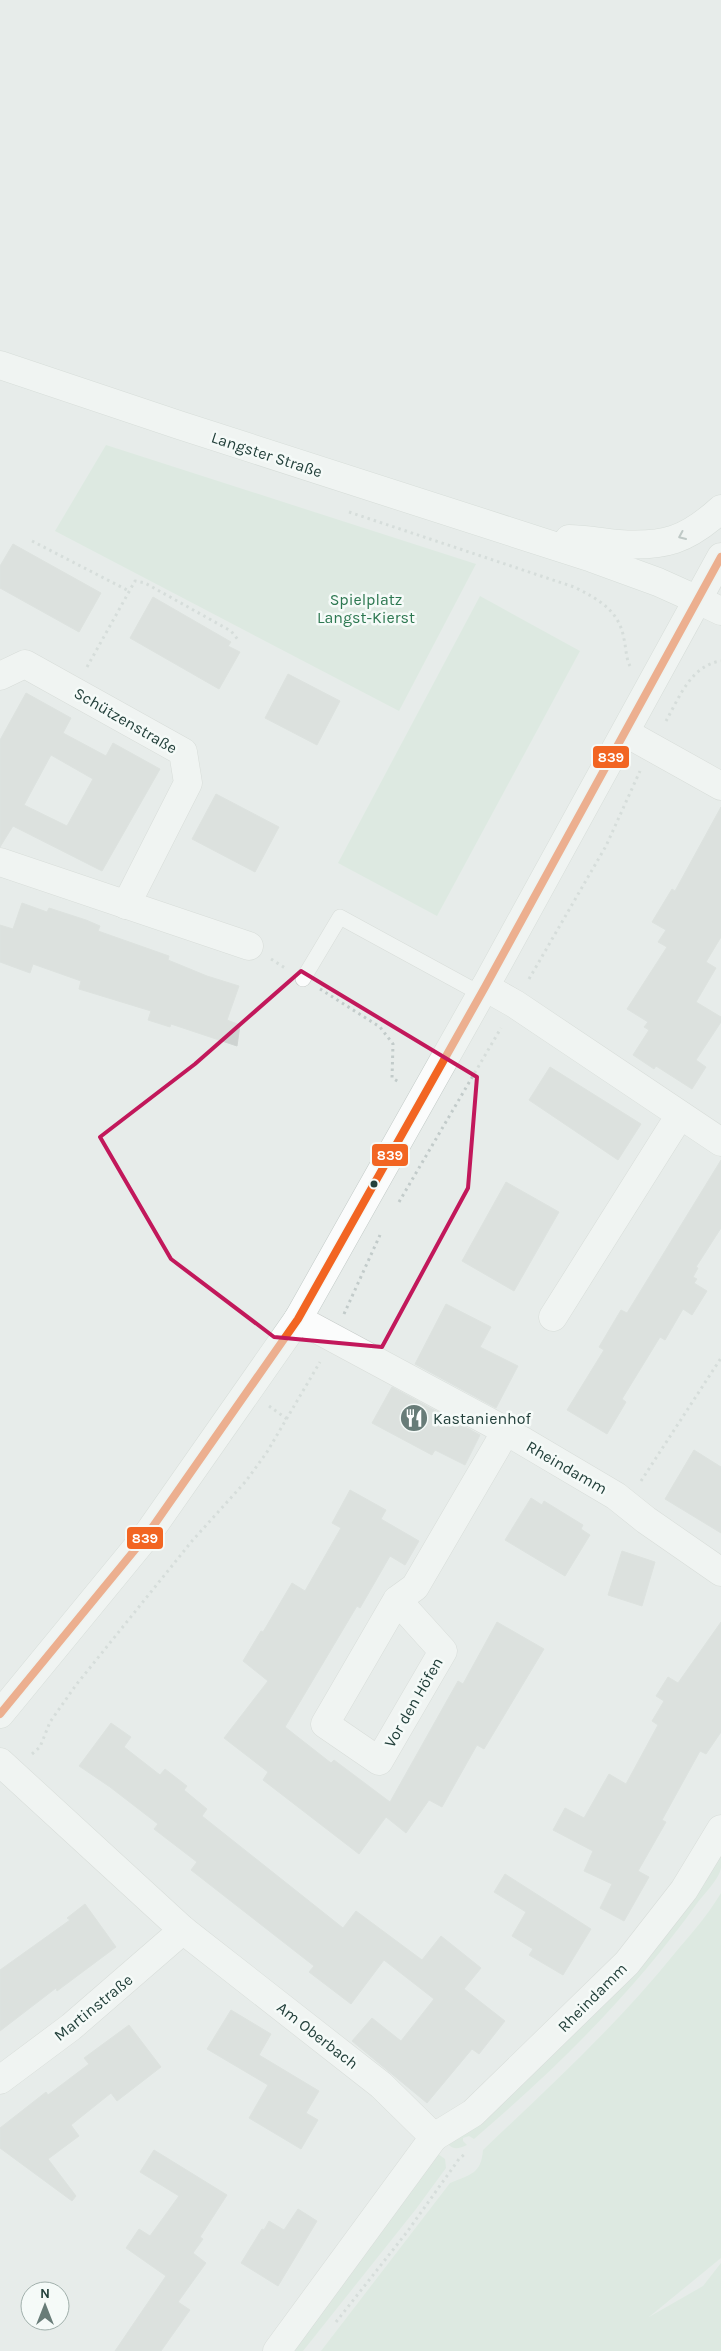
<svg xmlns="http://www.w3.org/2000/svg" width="721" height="2351" font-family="Karla,sans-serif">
	<rect width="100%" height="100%" fill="#e7ecea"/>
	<g fill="#d0e5d8">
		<path d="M106,445L476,564L399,711L55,531Z"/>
		<path d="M480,596L580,651L437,916L338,863Z"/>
		<path d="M721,1845C721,1852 721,1861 721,1868C719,1879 705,1893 698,1902C635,1991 556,2069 474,2139L469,2136L463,2138V2141L467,2145C460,2148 454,2151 448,2144Z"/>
		<path d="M721,1893V2258L649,2317L703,2286L721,2263V2351H321L450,2183C471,2174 481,2174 483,2150C550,2086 617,2025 675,1953C691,1934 708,1915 721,1893Z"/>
		<path d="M438,2154L445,2159L446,2168L416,2209L303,2351H291Z"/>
	</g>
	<g fill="#ced3d1" stroke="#d0d5d3" fill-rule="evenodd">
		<path d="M13,544L101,593L79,632L0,588V566Z"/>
		<path d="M153,597L231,642L228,646L240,652L219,689L130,638Z"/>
		<path d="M288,674L340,701L317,745L265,718Z"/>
		<path d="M26,693L71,718L63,733L106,756L113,743L160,769L102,871L13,826L0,847V740ZM51,755L93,779L67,826L24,805Z"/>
		<path d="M216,794L279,827L255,872L192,839Z"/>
		<path d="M721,807V937L706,962L716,968L696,1002L721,1017V1022L696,1060L706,1067L692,1089L656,1066L654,1069L633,1055L649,1030L644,1027L648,1022L627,1009L667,947L658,942L666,930L652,922L672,889L675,891Z"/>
		<path d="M22,903L47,912L49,908L86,920L100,926L98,931L169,956L168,960L207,976L239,986L227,1020L240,1025L237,1046L171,1024L170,1027L148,1020L151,1011L79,989L81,981L33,964L30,973L0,962V925L13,929Z"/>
		<path d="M550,1067L641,1124L618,1160L529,1100Z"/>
		<path d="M721,1160V1228L696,1267L698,1268L693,1277L697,1279L694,1283L707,1291L692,1315L683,1309L665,1340L660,1337L622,1399L626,1402L607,1434L567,1410L604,1350L599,1347L621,1310L627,1313Z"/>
		<path d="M506,1182L559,1212L514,1291L462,1261Z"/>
		<path d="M446,1304L491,1327L480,1347L518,1366L496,1408L415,1364Z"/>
		<path d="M392,1387L480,1435L465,1465L435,1450L432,1455L372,1423Z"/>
		<path d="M694,1450L721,1467V1533L665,1499Z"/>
		<path d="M350,1490L386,1510L381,1519L419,1541L405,1565L390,1556L360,1608L357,1606L285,1727L331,1763L334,1760L390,1802L458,1681L463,1684L497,1622L544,1649L484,1749L477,1745L442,1807L429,1800L406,1833L386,1817L359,1854L263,1780L268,1772L224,1738L268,1681L243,1661L261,1631L263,1632L292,1583L305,1591L341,1528L332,1523Z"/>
		<path d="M531,1498L542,1505L544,1501L583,1525L581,1529L590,1535L565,1576L505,1540Z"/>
		<path d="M622,1551L655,1562L642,1606L608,1595Z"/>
		<path d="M721,1622V1732L706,1754L700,1751L662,1820L666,1822L638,1871L649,1877L624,1921L600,1908L612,1884L584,1871L593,1851L553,1830L565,1808L584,1818L609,1774L626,1784L658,1725L652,1721L664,1701L656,1696L668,1677L678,1683Z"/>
		<path d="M111,1723L131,1737L124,1747L160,1775L165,1769L187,1786L184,1790L207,1809L202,1816L343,1928L356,1911L422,1960L441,1936L481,1968L464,1989L505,2021L479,2054L472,2049L427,2103L352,2041L372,2018L401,2041L434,1999L384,1960L351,2004L309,1972L314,1966L191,1870L197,1862L154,1829L158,1824L110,1787L79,1766Z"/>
		<path d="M505,1874L591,1929L563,1975L529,1955L533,1949L512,1936L526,1912L494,1892Z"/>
		<path d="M85,1904L116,1947L57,1991L56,1988L0,2031V1970L70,1920L67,1918Z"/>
		<path d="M231,2010L271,2034L259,2055L319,2091L306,2113L318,2120L301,2149L249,2118L268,2085L207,2049Z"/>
		<path d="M129,2025L161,2067L117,2101L111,2093L71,2125L79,2136L48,2159L76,2196L72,2201L0,2148V2128L46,2092L48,2095L89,2064L84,2058Z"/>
		<path d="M154,2150L227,2195L200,2237L203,2239L193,2253L206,2263L178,2302L190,2310L161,2351H115L166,2276L126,2248L139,2229L150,2236L179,2196L140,2172Z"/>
		<path d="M298,2209L317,2221L278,2286L241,2263L262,2229L264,2230L269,2221L284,2230Z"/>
	</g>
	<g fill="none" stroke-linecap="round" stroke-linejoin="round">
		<defs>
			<path id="lane" d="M303,979L340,917L481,994"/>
			<g id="street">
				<path d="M698,600L721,611"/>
				<path d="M0,676L25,664L183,752L188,783L126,905"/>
				<path d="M626,733L721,786"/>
				<path d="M0,862L249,946"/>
				<path d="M485,987L515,1004L721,1142"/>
				<path d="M553,1317L680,1115"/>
				<path d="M298,1319L506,1431L616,1496L646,1520L721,1572"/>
				<path d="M397,1600L443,1651L379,1761L325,1724L397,1600L415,1587L506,1431"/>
				<path d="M0,1762L183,1930L381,2085L434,2137L277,2351"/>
				<path d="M0,2080L71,2027L183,1930"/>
				<path d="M434,2137L473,2113L627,1963L684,1890L721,1829"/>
			</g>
			<g id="secondary">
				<path d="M0,365L179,425L592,558L658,582L698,600"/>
				<path d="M569,539C586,539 603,543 619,544C665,547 687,540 721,509"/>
				<path d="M0,1714L147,1535L298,1319L485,987L721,557"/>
			</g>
		</defs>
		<use href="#lane" stroke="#c4c9c7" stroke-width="16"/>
		<use href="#street" stroke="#c4c9c7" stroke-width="29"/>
		<use href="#secondary" stroke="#c2cac7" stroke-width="29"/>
		<g stroke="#c2cbca" stroke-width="3" stroke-dasharray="2.5 4" stroke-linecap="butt">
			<path d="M349,512L574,587C598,599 619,610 624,639C626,647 626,659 630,666"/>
			<path d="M32,541L129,591"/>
			<path d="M87,667L135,581L145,583L231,631L239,641"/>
			<path d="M666,721C679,698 691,665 721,661"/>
			<path d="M271,959L285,968"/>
			<path d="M529,979L606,846L640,771"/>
			<path d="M320,989L380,1027L393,1044L392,1078L399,1082"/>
			<path d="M399,1202L501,1028"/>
			<path d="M344,1314L380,1235"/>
			<path d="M269,1406L287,1419"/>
			<path d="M641,1481L721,1358"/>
			<path d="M32,1754L40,1747L50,1722L76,1685L192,1541L246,1481L267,1452L320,1362"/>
			<path d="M336,2322L407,2232L459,2159L466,2153"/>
		</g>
		<use href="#lane" stroke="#fbfcfc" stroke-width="15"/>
		<use href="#street" stroke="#fbfcfc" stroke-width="28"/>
		<use href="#secondary" stroke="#fbfcfc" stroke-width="28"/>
		<defs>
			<path id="bus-1" d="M0,1714L147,1535L298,1319L485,987L721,557"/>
		</defs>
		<use href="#bus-1" stroke="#f5faf8" stroke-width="11"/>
		<use href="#bus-1" stroke="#f26522" stroke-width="8"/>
	</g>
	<defs><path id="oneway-chevron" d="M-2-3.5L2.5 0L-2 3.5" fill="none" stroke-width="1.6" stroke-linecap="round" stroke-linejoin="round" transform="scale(1.25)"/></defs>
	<use stroke="#8f9e9c" href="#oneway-chevron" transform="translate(682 536) rotate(156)"/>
	<path d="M0 0H721V2351H0ZM301,971L477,1077L468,1188L382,1347L274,1337L171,1259L100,1137L195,1064Z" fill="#e7ecea" fill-opacity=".55" fill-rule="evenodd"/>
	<path fill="none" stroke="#c2185b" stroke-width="4" stroke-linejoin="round" d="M301,971L477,1077L468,1188L382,1347L274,1337L171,1259L100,1137L195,1064Z"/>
	<defs>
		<symbol id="restaurant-disc" viewBox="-11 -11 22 22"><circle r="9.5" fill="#687c78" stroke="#f5faf8"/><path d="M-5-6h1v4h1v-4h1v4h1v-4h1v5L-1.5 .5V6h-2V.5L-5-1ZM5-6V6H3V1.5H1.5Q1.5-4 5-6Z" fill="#fff"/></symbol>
	</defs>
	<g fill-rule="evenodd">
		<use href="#restaurant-disc" x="398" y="1402" width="32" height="32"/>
	</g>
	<circle fill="#23403b" stroke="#f5faf8" stroke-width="2" cx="374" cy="1184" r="4.5"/>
	<g text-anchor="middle" stroke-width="5" stroke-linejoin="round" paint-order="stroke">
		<g font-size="16" fill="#23403b" stroke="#f5faf8">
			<text transform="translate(267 454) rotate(18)" y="6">Langster Straße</text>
			<text transform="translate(126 720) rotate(30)" y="6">Schützenstraße</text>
			<text transform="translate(567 1467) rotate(30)" y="6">Rheindamm</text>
			<text transform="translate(413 1702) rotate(-60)" y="6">Vor den Höfen</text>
			<text transform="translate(592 1997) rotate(-45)" y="6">Rheindamm</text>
			<text transform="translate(93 2007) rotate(-39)" y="6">Martinstraße</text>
			<text transform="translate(318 2035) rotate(38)" y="6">Am Oberbach</text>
		</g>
		<g font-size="16" fill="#2d7851" stroke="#f5faf8">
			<text x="366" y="605">Spielplatz<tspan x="366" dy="18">Langst-Kierst</tspan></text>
		</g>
		<g font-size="16" fill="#23403b" stroke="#f5faf8" text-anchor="start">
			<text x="433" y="1424">Kastanienhof</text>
		</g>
	</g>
	<g stroke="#f5faf8" stroke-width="2">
		<rect x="592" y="745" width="38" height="24" rx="5" fill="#f26522"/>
		<rect x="371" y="1143" width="38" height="24" rx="5" fill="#f26522"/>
		<rect x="126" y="1526" width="38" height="24" rx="5" fill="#f26522"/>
	</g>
	<g font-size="14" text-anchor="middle" font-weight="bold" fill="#fff">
		<text x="611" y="762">839</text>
		<text x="390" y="1160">839</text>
		<text x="145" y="1543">839</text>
	</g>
	<g transform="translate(45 2306)"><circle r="24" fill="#f5faf8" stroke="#a1b0ac"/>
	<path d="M0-4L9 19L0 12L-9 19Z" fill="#687c78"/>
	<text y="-8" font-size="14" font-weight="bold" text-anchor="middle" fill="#23403b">N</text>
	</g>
</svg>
